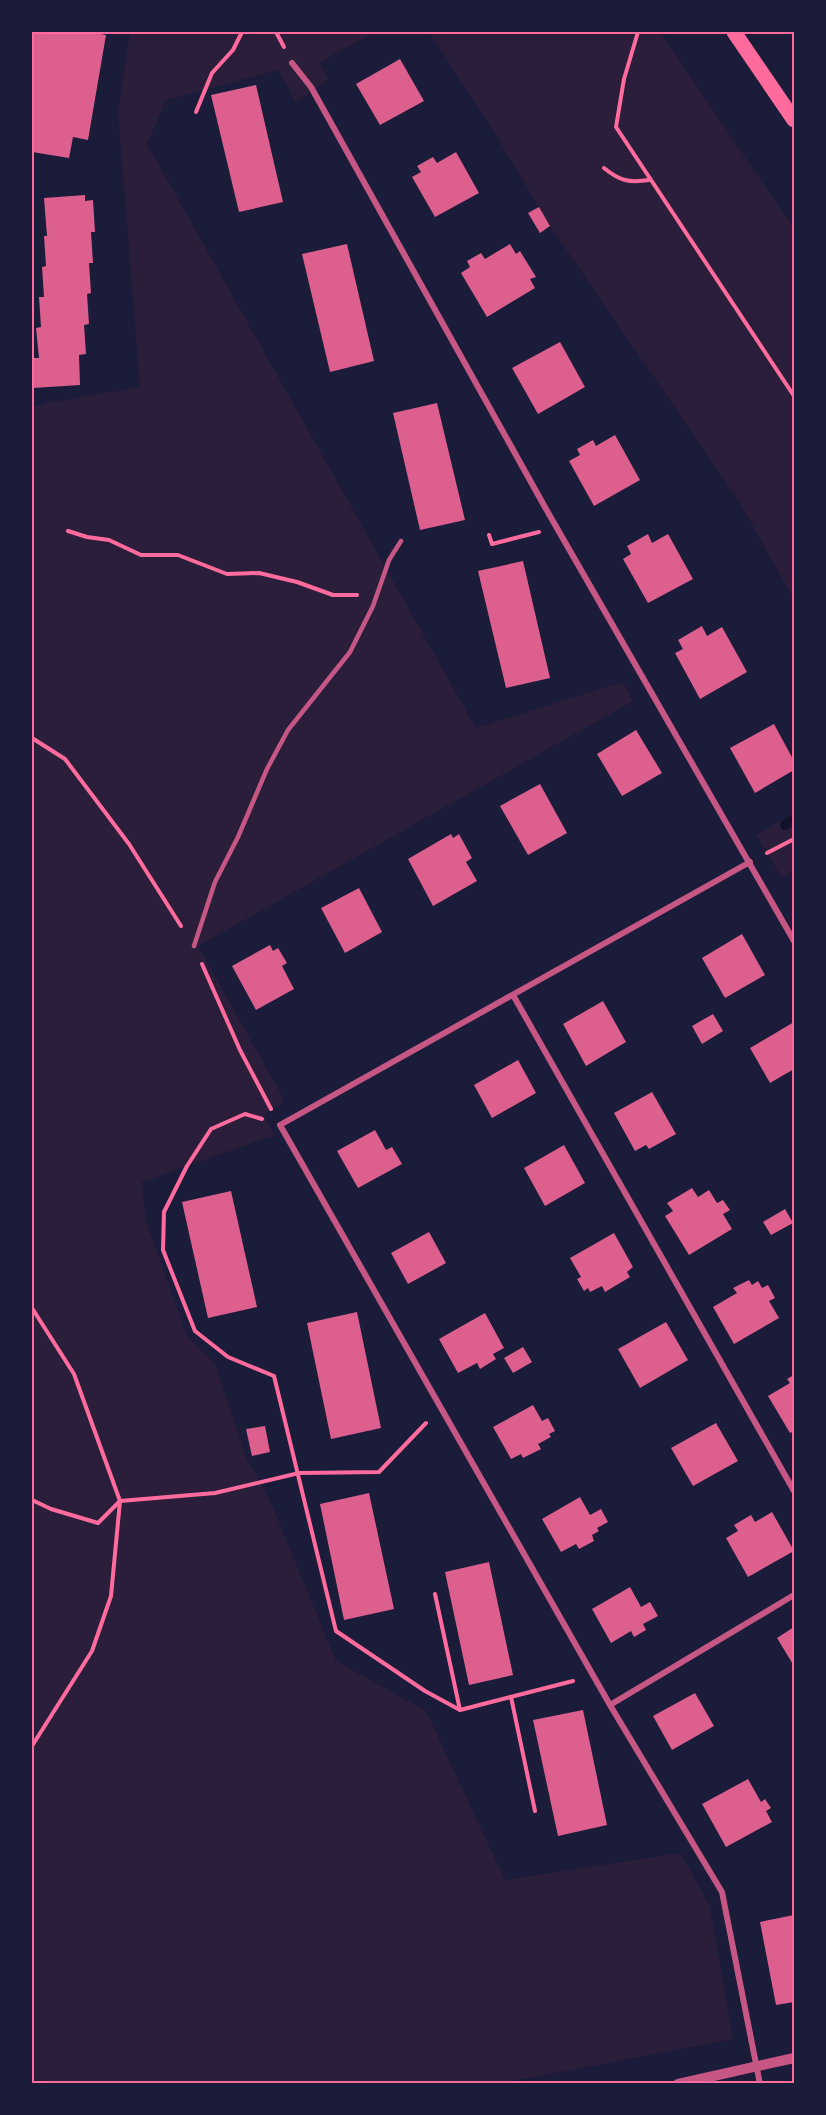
<svg xmlns="http://www.w3.org/2000/svg" width="826" height="2115" font-family="Jost,sans-serif">
	<rect width="100%" height="100%" fill="#1b1b3a"/>
	<g fill="#2a1e3b">
		<path d="M130,32H375L320,62L328,80L296,102L278,70L166,100L147,144L476,728L623,682L633,701L198,946L285,1101L264,1115L274,1135L142,1182L146,1221L187,1336L215,1364L246,1457L272,1505L336,1661L426,1711L505,1880L681,1853L710,1907L733,2039L503,2083L32,2084V408L46,403L140,387L118,112Z"/>
		<path d="M429,32H660L794,229V600L739,501L554,232L483,114Z"/>
		<path d="M794,813V871L782,878L756,835Z"/>
	</g>
	<g fill="none" stroke-linecap="round" stroke-linejoin="round">
		<path stroke="#12122b" stroke-width="10" d="M785,825L794,819"/>
	</g>
	<g fill="#dd5f8e">
		<path d="M32,32H91L106,35L88,140L73,137L69,158L32,152Z"/>
		<path d="M400,59L424,101L380,125L356,84Z"/>
		<path d="M256,85L283,202L239,212L211,95Z"/>
		<path d="M456,152L479,193L435,217L412,177L421,172L417,166L433,157L437,163Z"/>
		<path d="M85,195V201L93,200L95,232H91L93,263H89L91,293L87,294L89,324L84,325L86,354L79,355L80,385L33,388L32,358H39L36,328L41,327L39,297H44L42,267L46,266L44,236H47L44,198Z"/>
		<path d="M539,207L550,226L540,233L528,213Z"/>
		<path d="M347,244L374,361L330,372L302,254Z"/>
		<path d="M510,244L516,254L520,251L536,277L530,279L535,288L487,317L461,273L470,267L467,261L481,253L485,259Z"/>
		<path d="M560,342L585,387L538,414L512,368Z"/>
		<path d="M437,403L465,520L420,530L393,413Z"/>
		<path d="M615,435L640,480L594,506L569,461L580,455L577,449L593,440L596,446Z"/>
		<path d="M648,534L652,543L668,534L693,579L648,603L623,559L631,554L627,546Z"/>
		<path d="M523,561L550,678L506,688L478,571Z"/>
		<path d="M702,626L707,636L722,627L747,672L700,699L675,653L683,649L678,640Z"/>
		<path d="M774,724L794,761V770L755,793L730,748Z"/>
		<path d="M636,730L662,773L622,796L597,754Z"/>
		<path d="M540,784L567,833L528,855L500,806Z"/>
		<path d="M451,834L453,838L459,834L472,858L466,862L477,881L433,906L408,859Z"/>
		<path d="M359,888L382,932L345,953L321,908Z"/>
		<path d="M742,934L765,975L725,998L702,958Z"/>
		<path d="M270,945L273,951L278,948L287,963L282,966L294,989L256,1010L232,966Z"/>
		<path d="M603,1001L626,1042L586,1066L563,1024Z"/>
		<path d="M713,1014L723,1031L702,1044L692,1026Z"/>
		<path d="M794,1022V1069L770,1083L750,1048Z"/>
		<path d="M518,1060L536,1093L492,1118L474,1085Z"/>
		<path d="M652,1092L676,1134L649,1149L646,1145L635,1151L614,1113Z"/>
		<path d="M375,1130L386,1150L392,1147L402,1164L358,1188L337,1151Z"/>
		<path d="M564,1145L585,1183L545,1206L524,1168Z"/>
		<path d="M692,1188L698,1197L709,1190L717,1203L723,1200L730,1210L723,1214L732,1229L689,1255L665,1216L673,1211L667,1203Z"/>
		<path d="M231,1191L257,1307L208,1318L182,1202Z"/>
		<path d="M785,1209L793,1223L771,1235L763,1222Z"/>
		<path d="M429,1232L446,1263L408,1284L391,1253Z"/>
		<path d="M614,1233L633,1267L627,1272L630,1277L605,1292L602,1286L590,1292L588,1288L584,1291L577,1279L581,1277L570,1258Z"/>
		<path d="M749,1280L752,1285L758,1281L762,1288L768,1285L775,1298L769,1301L779,1318L734,1344L713,1307L737,1293L733,1288Z"/>
		<path d="M357,1312L381,1428L331,1439L307,1323Z"/>
		<path d="M485,1313L504,1348L493,1354L496,1359L480,1369L477,1363L458,1373L439,1339Z"/>
		<path d="M666,1322L688,1360L640,1388L618,1349Z"/>
		<path d="M523,1347L532,1362L513,1373L504,1358Z"/>
		<path d="M794,1375V1431L790,1433L768,1396L790,1383L787,1379Z"/>
		<path d="M533,1405L542,1421L548,1418L555,1431L549,1434L551,1437L538,1444L541,1449L523,1458L521,1454L511,1459L493,1427Z"/>
		<path d="M716,1423L738,1461L693,1486L671,1448Z"/>
		<path d="M265,1426L270,1452L252,1456L246,1429Z"/>
		<path d="M369,1493L394,1609L344,1620L320,1504Z"/>
		<path d="M580,1497L590,1515L601,1509L608,1522L597,1528L599,1531L592,1535L594,1541L579,1549L576,1544L561,1552L542,1519Z"/>
		<path d="M772,1512L794,1551L748,1577L726,1538L738,1531L734,1525L751,1515L755,1522Z"/>
		<path d="M489,1562L513,1675L469,1685L445,1572Z"/>
		<path d="M630,1587L641,1607L650,1602L658,1616L643,1624L646,1630L634,1637L631,1631L611,1643L592,1609Z"/>
		<path d="M794,1627V1666L777,1638Z"/>
		<path d="M695,1693L714,1726L672,1750L653,1716Z"/>
		<path d="M583,1710L607,1825L558,1836L533,1720Z"/>
		<path d="M748,1779L761,1802L765,1799L771,1808L766,1811L772,1822L726,1847L702,1804Z"/>
		<path d="M794,1915V2002L776,2005L760,1922Z"/>
	</g>
	<g fill="none" stroke-linecap="round" stroke-linejoin="round">
		<g stroke="#ff6b9d" stroke-width="4">
			<path d="M276,32L284,47"/>
			<path d="M638,32L624,79L616,127L794,396"/>
			<path d="M196,112L212,73L233,50L242,32"/>
			<path d="M604,168C620,181 629,183 649,180"/>
			<path d="M68,531L87,537L109,540L141,555H178L227,574L259,573L297,582L333,595H357"/>
			<path d="M489,535L492,544L539,532"/>
			<path d="M32,738L65,759L129,844L181,926"/>
			<path d="M767,853L794,839"/>
			<path d="M202,964L240,1050L271,1109"/>
			<path d="M262,1119L245,1114L211,1129L187,1166L164,1212L163,1250L195,1331L228,1357L274,1376L336,1631L425,1691L460,1710L573,1681"/>
			<path d="M32,1308L74,1374L120,1501L111,1596L92,1651L32,1746"/>
			<path d="M32,1500L51,1509L98,1523L120,1501L215,1493L299,1473L379,1472L426,1423"/>
			<path d="M435,1594L460,1710"/>
			<path d="M511,1697L535,1811"/>
		</g>
		<path stroke="#c65784" stroke-width="4.5" d="M194,946L215,882L238,837L267,769L288,730L350,652L373,606L389,560L401,541"/>
		<g stroke="#c65784" stroke-width="6">
			<path d="M292,63L311,87L546,509L794,941"/>
			<path d="M750,862L280,1125L610,1705L722,1892L760,2084"/>
			<path d="M513,995L794,1491"/>
			<path d="M610,1705L794,1595"/>
		</g>
		<path stroke="#c65784" stroke-width="10" d="M678,2084L794,2058"/>
		<path stroke="#ff6b9d" stroke-width="15" d="M734,32L794,120"/>
	</g>
	<rect width="826" height="2115" fill="none" stroke="#1b1b3a" stroke-width="66"/>
	<rect x="33" y="33" width="760" height="2049" fill="none" stroke="#ff6b9d" stroke-width="2"/>
</svg>
